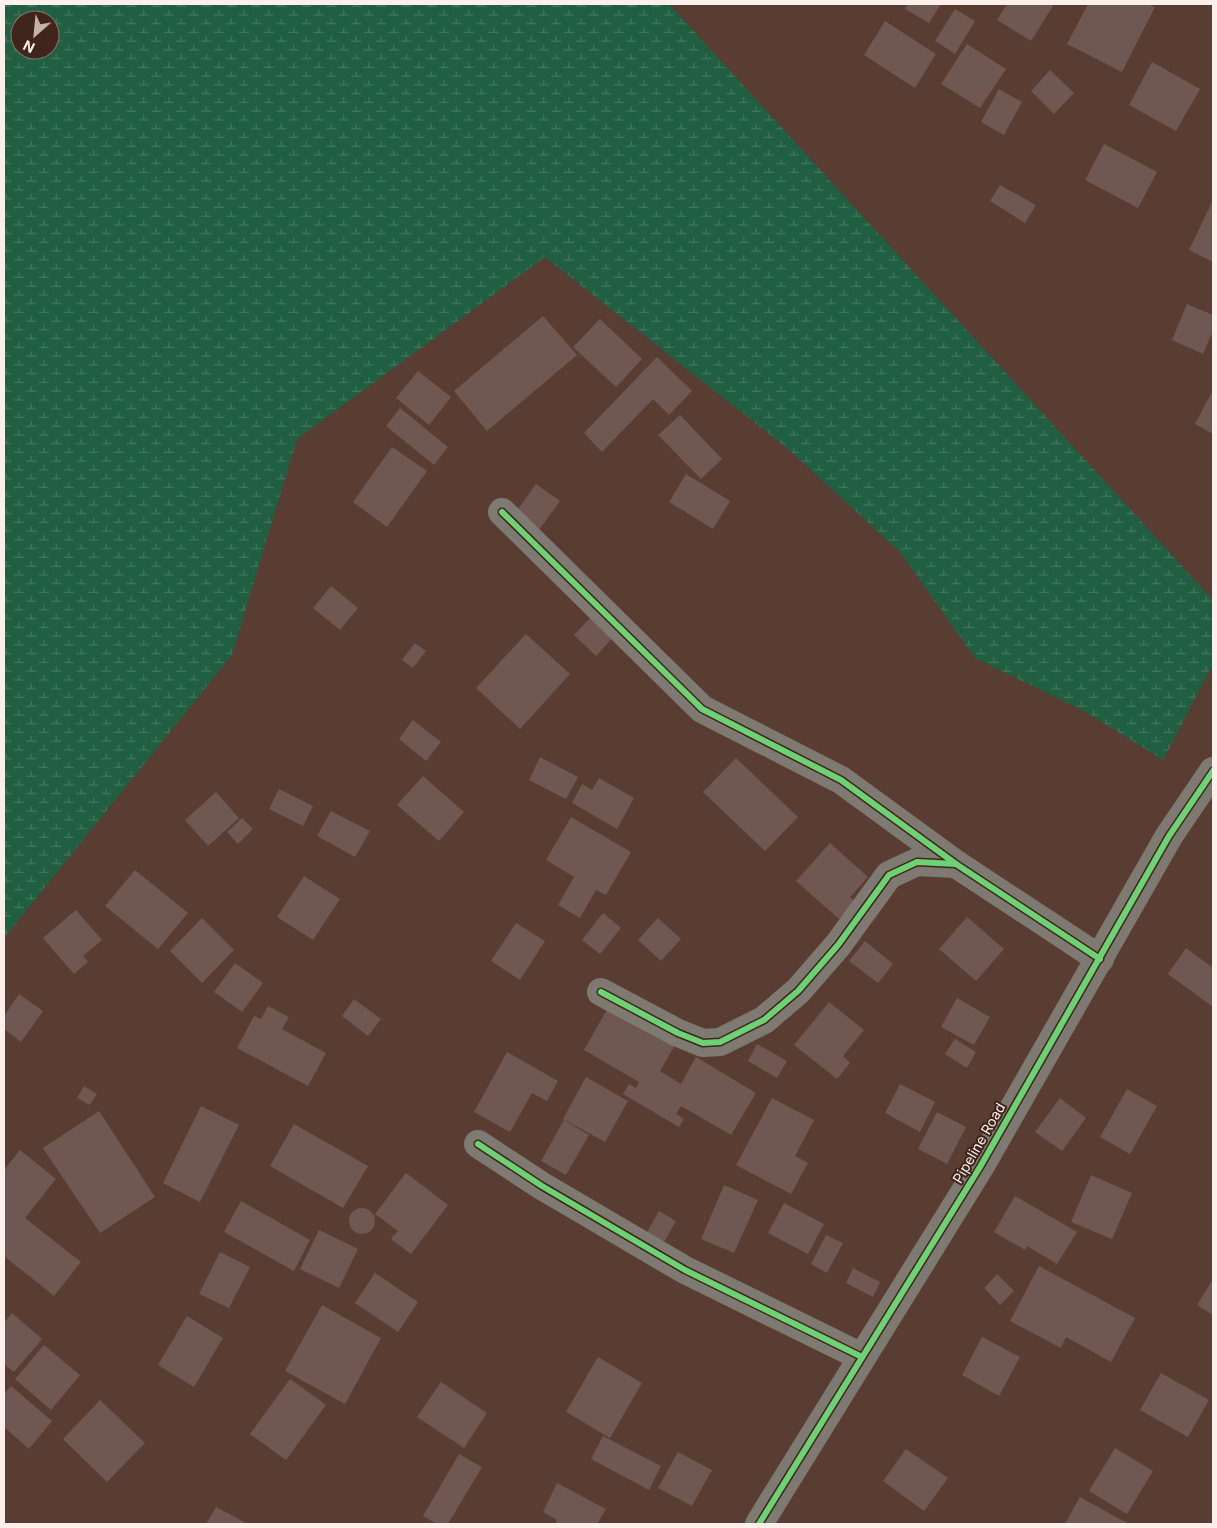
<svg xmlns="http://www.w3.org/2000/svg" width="1217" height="1528" font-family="Inter,sans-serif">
	<defs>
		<pattern id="wetland-marsh" width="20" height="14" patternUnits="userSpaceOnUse" patternTransform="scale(1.25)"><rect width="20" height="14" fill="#215f42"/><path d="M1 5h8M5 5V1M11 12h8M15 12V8" fill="none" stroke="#42765d"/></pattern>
	</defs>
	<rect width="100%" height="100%" fill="#5a3d32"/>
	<path fill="url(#wetland-marsh)" fill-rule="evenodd" d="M4,4H669L1213,600V664L1163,760L1086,712L975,658L900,552L788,449L545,257L297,439L232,655L4,938ZM20,20H50V50H20Z"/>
	<g fill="#6f5752">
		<path d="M908,4H941L929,23L905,9Z"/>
		<path d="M1007,4H1050L1053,6L1031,41L997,20Z"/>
		<path d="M1088,4H1147L1155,7L1122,72L1067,44Z"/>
		<path d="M955,9L975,21L955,54L935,41Z"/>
		<path d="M885,21L936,54L915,88L864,55Z"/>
		<path d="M967,44L1006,69L980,108L941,84Z"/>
		<path d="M1152,62L1200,89L1176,131L1129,105Z"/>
		<path d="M1050,70L1074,93L1054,114L1031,91Z"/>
		<path d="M999,89L1022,102L1004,135L981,122Z"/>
		<path d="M1104,144L1157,172L1138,208L1085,180Z"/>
		<path d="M1000,185L1036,205L1025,223L990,201Z"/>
		<path d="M1213,200V262L1189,250Z"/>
		<path d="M1187,304L1213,315V331L1203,354L1172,340Z"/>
		<path d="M543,316L577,355L487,431L454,391Z"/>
		<path d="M600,319L642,359L616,387L573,347Z"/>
		<path d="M657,357L692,391L669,415L653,399L602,452L584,433Z"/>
		<path d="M418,371L451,397L429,425L396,398Z"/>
		<path d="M1213,390V434L1195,424Z"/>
		<path d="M400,408L448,447L434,465L386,426Z"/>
		<path d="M680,415L722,459L701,479L658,435Z"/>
		<path d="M392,447L427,471L387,527L353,502Z"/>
		<path d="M686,474L730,501L713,529L669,502Z"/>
		<path d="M536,484L560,501L539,530L515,513Z"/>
		<path d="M331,586L358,608L340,630L313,608Z"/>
		<path d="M593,615L615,635L596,656L574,635Z"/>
		<path d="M526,634L570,674L520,729L476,688Z"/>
		<path d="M415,643L426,651L413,668L402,660Z"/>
		<path d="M413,720L441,742L426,761L399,739Z"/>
		<path d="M540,757L578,777L566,799L529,780Z"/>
		<path d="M736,758L798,817L765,851L703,792Z"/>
		<path d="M423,776L464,812L439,841L397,805Z"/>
		<path d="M599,778L634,798L617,829L572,803L582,784L592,790Z"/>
		<path d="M279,789L313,806L303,826L269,809Z"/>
		<path d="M216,792L239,818L208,846L185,820Z"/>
		<path d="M331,811L370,831L355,857L317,836Z"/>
		<path d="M571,817L631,852L606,895L596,890L580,918L558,905L574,877L546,860Z"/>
		<path d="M242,818L253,829L238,844L227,832Z"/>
		<path d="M830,843L868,877L850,897L855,902L839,919L796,881Z"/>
		<path d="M135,870L188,913L158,949L105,906Z"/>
		<path d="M304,876L340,899L313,940L277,917Z"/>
		<path d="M76,910L102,940L83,956L88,962L74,974L43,938Z"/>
		<path d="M603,913L621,928L600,954L582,940Z"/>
		<path d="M967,917L1004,949L976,981L939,949Z"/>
		<path d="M202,918L234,950L202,983L170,951Z"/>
		<path d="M658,918L681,939L661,961L638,940Z"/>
		<path d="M516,923L545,941L520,980L491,961Z"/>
		<path d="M865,941L893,964L878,983L849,961Z"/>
		<path d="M1186,948L1213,968V1007L1168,974Z"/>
		<path d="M235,963L263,983L242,1012L214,992Z"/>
		<path d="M19,994L43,1011L21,1042L4,1029V1016Z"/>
		<path d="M957,998L990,1017L974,1045L941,1027Z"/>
		<path d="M354,999L381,1019L368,1036L342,1016Z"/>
		<path d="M829,1002L864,1030L843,1056L850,1063L837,1079L794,1045Z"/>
		<path d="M268,1006L289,1017L282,1029L326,1053L308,1086L237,1048L254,1016L261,1019Z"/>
		<path d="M609,1006L675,1045L660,1071L681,1084L696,1057L756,1093L731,1135L681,1106L676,1114L684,1119L679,1127L623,1094L629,1084L636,1088L639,1082L584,1050Z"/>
		<path d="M955,1039L976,1052L967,1068L945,1054Z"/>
		<path d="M757,1044L787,1061L777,1078L748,1061Z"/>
		<path d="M507,1052L558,1081L547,1101L532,1093L510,1132L474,1112Z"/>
		<path d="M586,1077L628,1101L605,1142L563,1119Z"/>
		<path d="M900,1084L935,1102L920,1132L885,1113Z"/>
		<path d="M84,1086L97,1094L90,1105L77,1098Z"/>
		<path d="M1127,1089L1157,1106L1130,1154L1100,1137Z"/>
		<path d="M772,1098L814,1120L795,1156L808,1163L791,1194L736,1165Z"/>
		<path d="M1060,1098L1086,1118L1062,1151L1035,1132Z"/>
		<path d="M201,1106L239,1125L200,1202L163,1183Z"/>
		<path d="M99,1111L155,1197L100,1233L43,1148Z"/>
		<path d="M937,1112L966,1127L947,1164L918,1149Z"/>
		<path d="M564,1120L589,1135L566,1175L541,1161Z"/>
		<path d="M294,1124L368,1166L343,1208L270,1166Z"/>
		<path d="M20,1150L56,1179L25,1218L81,1262L54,1296L4,1256V1170Z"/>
		<path d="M406,1173L448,1205L411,1254L391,1239L398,1231L375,1214Z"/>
		<path d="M1091,1175L1132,1193L1112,1239L1071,1222Z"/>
		<path d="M724,1185L758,1200L734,1253L701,1239Z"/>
		<path d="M1015,1196L1077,1232L1057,1264L1027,1246L1025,1250L994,1232Z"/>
		<path d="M241,1201L310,1240L294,1271L224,1232Z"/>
		<path d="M784,1203L824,1224L808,1254L768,1233Z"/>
		<circle cx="362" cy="1221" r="13"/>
		<path d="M659,1211L676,1221L663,1244L646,1234Z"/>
		<path d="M319,1230L358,1249L339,1288L300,1269Z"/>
		<path d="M826,1235L843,1243L827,1273L811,1264Z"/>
		<path d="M220,1252L250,1267L229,1308L199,1294Z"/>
		<path d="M1039,1266L1135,1318L1111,1362L1066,1337L1061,1348L1010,1321Z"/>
		<path d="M853,1268L880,1282L873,1297L846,1283Z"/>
		<path d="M375,1273L418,1302L398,1332L355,1303Z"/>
		<path d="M997,1274L1014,1291L1000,1305L984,1288Z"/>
		<path d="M1213,1279V1315L1197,1305Z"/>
		<path d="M322,1305L381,1338L345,1404L285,1371Z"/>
		<path d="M12,1313L42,1339L14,1372L4,1364V1323Z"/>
		<path d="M187,1316L223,1338L194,1387L158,1365Z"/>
		<path d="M982,1337L1020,1357L999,1396L962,1375Z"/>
		<path d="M44,1345L80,1375L51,1410L15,1379Z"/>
		<path d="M598,1357L642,1383L610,1438L566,1412Z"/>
		<path d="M1161,1373L1209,1400L1188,1437L1140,1410Z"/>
		<path d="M290,1379L326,1405L286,1460L250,1434Z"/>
		<path d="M441,1382L487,1413L464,1448L417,1417Z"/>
		<path d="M11,1386L52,1421L29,1449L4,1427V1394Z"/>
		<path d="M100,1400L145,1443L107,1482L63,1439Z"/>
		<path d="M603,1436L661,1466L649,1490L591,1459Z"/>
		<path d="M1115,1448L1153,1471L1127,1514L1089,1491Z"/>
		<path d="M906,1449L948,1478L924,1511L883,1481Z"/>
		<path d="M678,1452L712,1470L692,1506L658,1488Z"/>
		<path d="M459,1454L482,1467L448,1524H437L423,1516Z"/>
		<path d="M557,1483L606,1509L597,1524H555L557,1520L543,1512Z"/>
		<path d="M1080,1497L1116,1517L1129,1524H1065Z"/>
		<path d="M216,1507L248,1524H206Z"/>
	</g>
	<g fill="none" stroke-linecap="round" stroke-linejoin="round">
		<g stroke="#7f7a71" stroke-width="28">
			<path d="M502,512L702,709L841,780L956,864L1100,959"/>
			<path d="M601,992L678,1033L703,1043L720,1042L764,1020L798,991L838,945L889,875L917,862L956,864"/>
			<path d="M478,1144L542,1186L685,1270L862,1357"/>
		</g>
		<path stroke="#7f7a71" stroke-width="28" d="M759,1524L980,1167L1169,836L1213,771"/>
		<defs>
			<g id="cycleway">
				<path d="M502,512L702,709L841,780L956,864L1100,959"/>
				<path d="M601,992L678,1033L703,1043L720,1042L764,1020L798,991L838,945L889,875L917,862L956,864"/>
				<path d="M478,1144L542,1186L685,1270L862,1357"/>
				<path d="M759,1524L980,1167L1169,836L1213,771"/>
			</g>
		</defs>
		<use href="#cycleway" stroke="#3f251c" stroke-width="9"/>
		<use href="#cycleway" stroke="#6cd273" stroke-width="6"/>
	</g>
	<g text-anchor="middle" stroke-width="4" stroke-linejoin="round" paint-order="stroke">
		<g font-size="14" fill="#fdefea" stroke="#3f251c">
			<text transform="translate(979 1143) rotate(-60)" y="5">Pipeline Road</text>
		</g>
	</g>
	<rect width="1217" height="1528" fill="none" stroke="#fdefea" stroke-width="10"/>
	<g transform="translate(35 35) rotate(207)"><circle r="24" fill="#3f251c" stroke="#8b766e"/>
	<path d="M0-4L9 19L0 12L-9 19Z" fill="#c4b1aa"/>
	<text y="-8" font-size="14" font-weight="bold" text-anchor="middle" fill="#fdefea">N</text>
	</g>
</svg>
